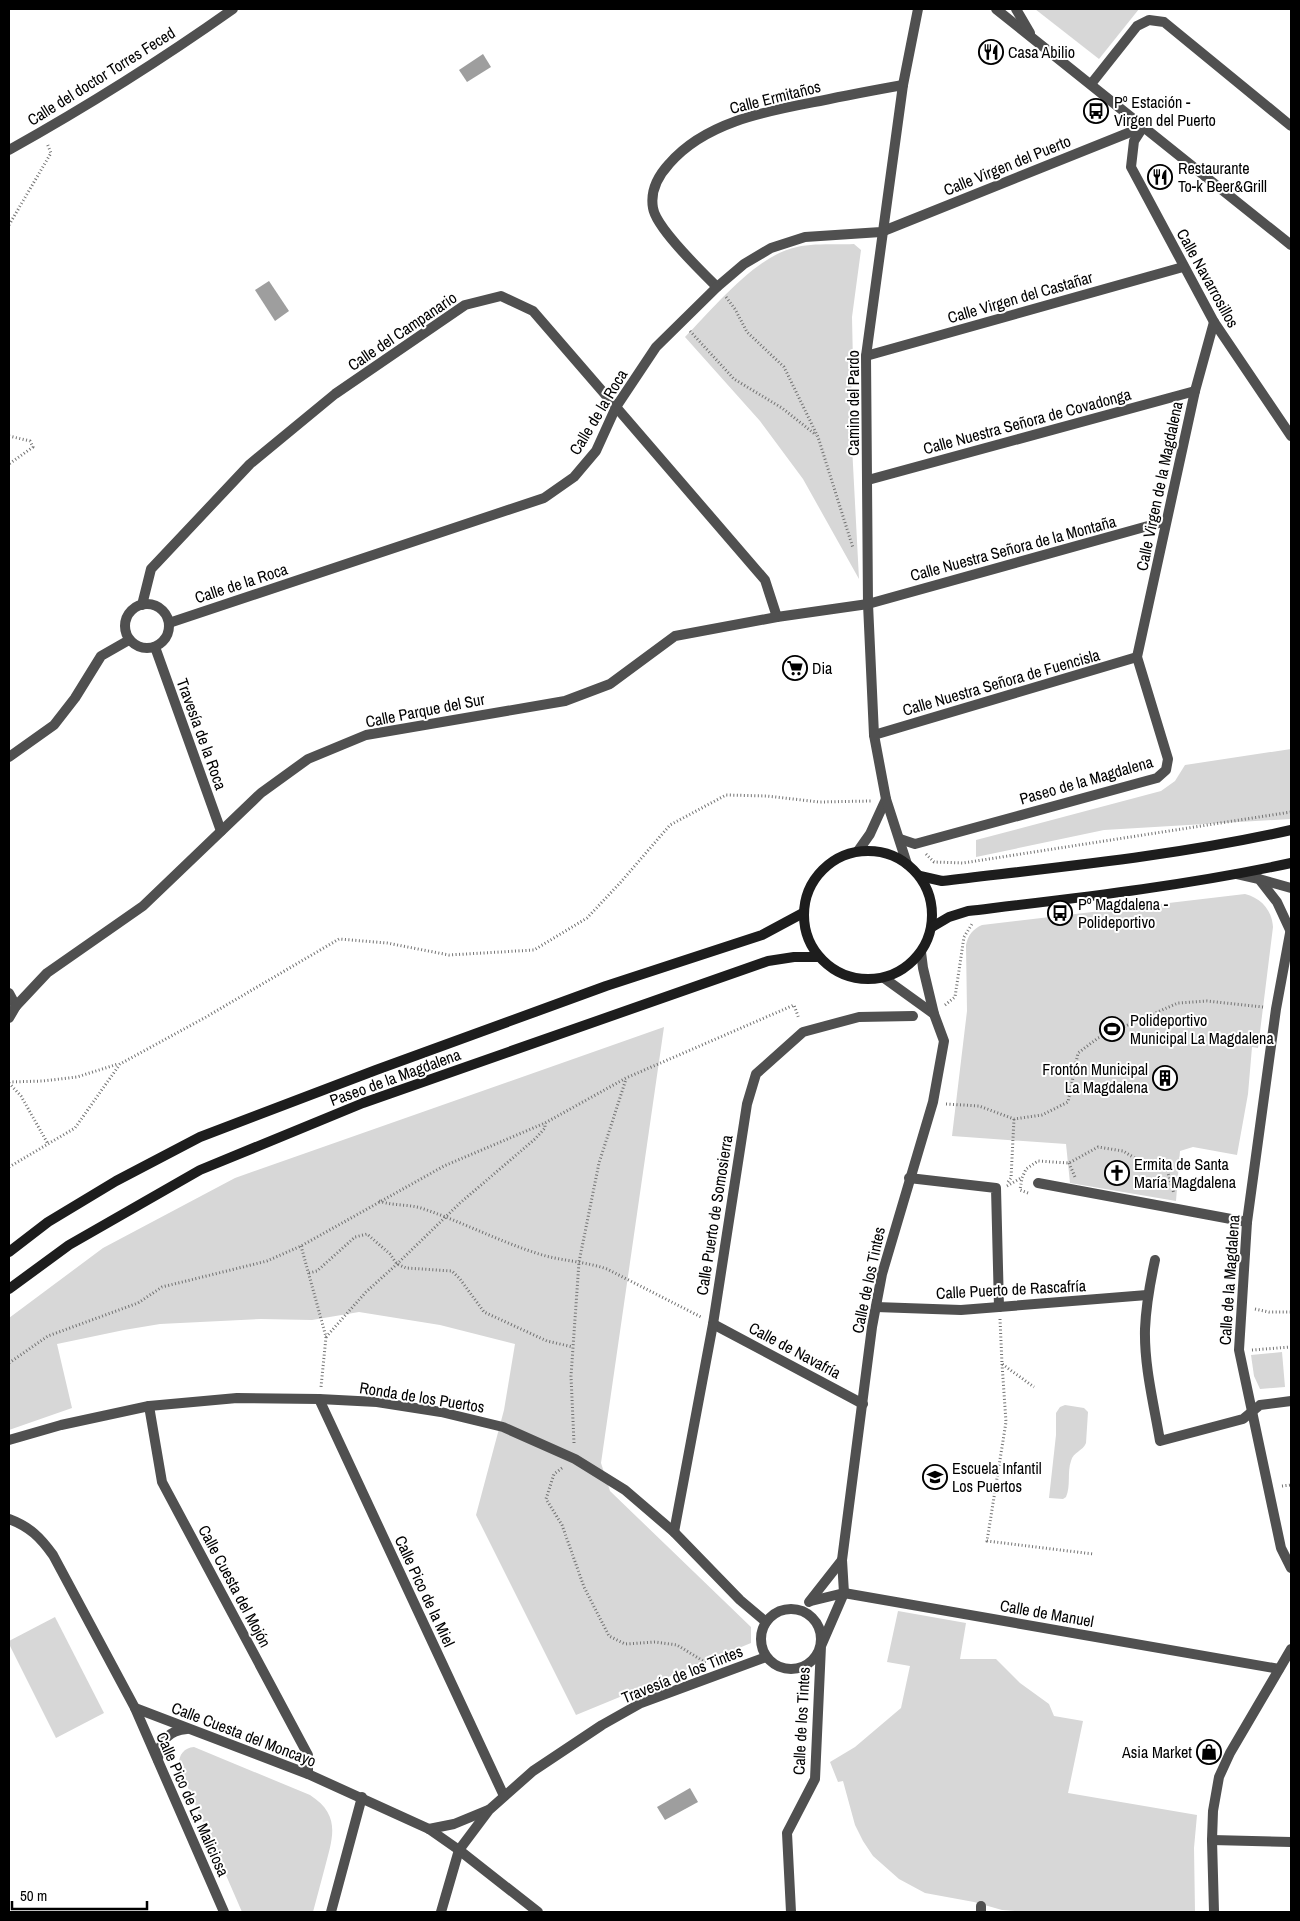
<svg xmlns="http://www.w3.org/2000/svg" width="1300" height="1921" font-family="'Archivo Narrow',sans-serif">
	<rect width="100%" height="100%" fill="#fff"/>
	<g fill="#d7d7d7">
		<path d="M1035,9H1139L1099,59Z"/>
		<path d="M854,244L861,250L852,317L853,364L850,408L859,579L803,479L760,421L685,337C714,308 756,255 797,247C814,243 837,245 854,244Z"/>
		<path d="M1291,749V819L1104,830L976,857V840L1161,791L1175,781L1185,765Z"/>
		<path d="M1245,894C1261,898 1272,910 1273,927L1258,1048L1252,1047L1248,1094L1237,1155L1193,1147L1180,1151L1176,1201L1070,1183L1066,1144L952,1136L967,1011L966,945C968,935 973,929 982,925Z"/>
		<path d="M664,1027L601,1463L610,1491L751,1627V1643L576,1715L476,1515L504,1410L515,1344L440,1325L359,1312L312,1320L261,1319L160,1324L124,1330L57,1344L72,1408L9,1430V1318L103,1248L235,1178Z"/>
		<path d="M1282,1352L1285,1387L1260,1389L1254,1376L1251,1355Z"/>
		<path d="M1065,1405L1084,1408L1088,1412L1086,1443C1083,1451 1073,1452 1071,1461C1067,1472 1071,1486 1066,1497L1063,1499L1049,1498L1056,1435V1413L1060,1407Z"/>
		<path d="M898,1611L966,1623L960,1659H996L1020,1683L1049,1704L1054,1716L1083,1721L1068,1793L1197,1815L1194,1848L1195,1912H1028L1002,1910L974,1902L925,1893L899,1879L873,1856L863,1841L855,1825L843,1781L838,1782L830,1762L855,1747L901,1708L910,1666L887,1662Z"/>
		<path d="M55,1617L104,1713L56,1738L9,1644V1641Z"/>
		<path d="M194,1747L310,1795C341,1815 333,1837 325,1867C321,1882 317,1897 313,1912H242L179,1767C178,1756 183,1748 194,1747Z"/>
	</g>
	<g fill="#9e9e9e">
		<path d="M483,54L491,67L467,82L459,70Z"/>
		<path d="M269,281L289,311L275,321L255,290Z"/>
		<path d="M690,1788L698,1802L665,1820L657,1807Z"/>
	</g>
	<g fill="none" stroke-linecap="round" stroke-linejoin="round">
		<g stroke="#727272" stroke-width="3" stroke-dasharray="1 2.5" stroke-linecap="butt">
			<path d="M9,225L51,153L47,143"/>
			<path d="M726,297L735,309L747,332L784,367L818,437L853,548"/>
			<path d="M690,331L734,379L782,408L816,435"/>
			<path d="M9,436L30,441L33,447L9,464"/>
			<path d="M926,854L934,862L963,863L1291,812"/>
			<path d="M945,1005L955,997L964,937L972,924"/>
			<path d="M9,1082L43,1081L77,1077L118,1064"/>
			<path d="M9,1083L21,1096L48,1144"/>
			<path d="M946,1104L979,1106L1014,1119L1042,1115L1068,1102L1078,1053L1098,1038L1178,1003L1207,1001L1263,1007"/>
			<path d="M1069,1163L1075,1177"/>
			<path d="M9,1167L75,1128L120,1064L206,1017L339,939L387,943L449,955L534,950L587,918L620,883L670,825L726,795L767,796L819,802L871,801"/>
			<path d="M1008,1182L1011,1178L1014,1119"/>
			<path d="M1007,1186L1021,1178"/>
			<path d="M1028,1193L1020,1190L1022,1178L1026,1169L1038,1161L1069,1163L1098,1147L1123,1151L1138,1160L1166,1166L1174,1194"/>
			<path d="M379,1201C393,1206 407,1204 421,1208C460,1221 496,1240 536,1253C559,1261 584,1261 607,1269L701,1317"/>
			<path d="M301,1246L326,1337L321,1387"/>
			<path d="M309,1273L317,1271L355,1237L367,1234L390,1254L397,1264L406,1268L452,1271L460,1279L484,1312L547,1341L573,1347"/>
			<path d="M1255,1309L1269,1312H1291"/>
			<path d="M1000,1319L1002,1364L1034,1387"/>
			<path d="M326,1337L366,1292L397,1264L460,1203L535,1139L545,1128V1123"/>
			<path d="M1252,1350L1291,1347"/>
			<path d="M9,1363L48,1336L138,1303L162,1287L267,1261L301,1246L444,1166L545,1123L626,1078L794,1005L799,1019"/>
			<path d="M1002,1364L1006,1422L987,1541L1093,1554"/>
			<path d="M574,1443L571,1376L579,1262L599,1163L626,1079"/>
			<path d="M562,1468L554,1474L546,1499L562,1525L584,1587L609,1636L625,1644L655,1642L677,1645L708,1664"/>
			<path d="M1282,1486L1291,1485"/>
		</g>
		<g stroke="#505050" stroke-width="10">
			<path d="M996,9L1291,245"/>
			<path d="M1016,9L1030,33"/>
			<path d="M1091,84L1137,26L1149,20L1164,22L1291,126"/>
			<path d="M1143,127L1134,141L1131,167L1214,322L1291,436"/>
			<path d="M9,150C86,107 161,60 233,9"/>
			<path d="M717,287C702,272 656,228 653,208C650,191 658,176 669,164C706,121 768,111 820,101C848,95 875,90 903,85"/>
			<path d="M866,356L1183,267"/>
			<path d="M868,480L1195,391"/>
			<circle cx="147" cy="626" r="22"/>
			<path d="M142,605L151,569L250,464L335,394L465,305L501,296L533,311L616,407L765,580L777,617"/>
			<path d="M169,623L544,498L574,477L596,451L616,407L656,347L717,287L744,264L771,248L805,237L881,232L1143,127"/>
			<path d="M155,647L221,831"/>
			<path d="M874,735L1137,657"/>
			<path d="M9,757L54,725L75,698L101,656L129,640"/>
			<path d="M900,839L915,844L1157,778L1166,770L1168,759L1137,657L1195,391L1214,322"/>
			<path d="M858,851L870,834L886,799"/>
			<path d="M907,864L886,799L874,735L868,604L866,356L903,85L918,9"/>
			<path d="M1237,874L1259,879L1277,902L1290,930"/>
			<path d="M1259,879L1291,888"/>
			<path d="M1291,928L1276,1009L1247,1222L1239,1350L1281,1548L1291,1568"/>
			<path d="M884,978L934,1014"/>
			<path d="M9,993L16,1006"/>
			<path d="M9,1018L16,1006L47,973L143,906L261,793L308,759L366,735L565,701L610,684L675,636L777,617L868,604L1166,521"/>
			<path d="M909,1178L996,1188L999,1307"/>
			<path d="M1038,1183L1247,1222"/>
			<path d="M1155,1260C1150,1283 1146,1306 1145,1329C1144,1366 1154,1405 1160,1441L1243,1419L1260,1405L1291,1401"/>
			<path d="M876,1307L961,1310L1147,1295"/>
			<path d="M713,1324L863,1404"/>
			<path d="M319,1399L504,1796"/>
			<path d="M149,1406L162,1482L308,1755V1774"/>
			<path d="M9,1440L61,1425L149,1406L237,1398L319,1399L377,1402L441,1412L503,1427L575,1459L625,1490L674,1532L740,1600L766,1622"/>
			<path d="M9,1519C30,1527 40,1537 53,1555L135,1708L224,1912"/>
			<path d="M674,1532L713,1324L747,1104L756,1074L803,1032L859,1017L913,1016"/>
			<path d="M811,1601L844,1593L1279,1669"/>
			<path d="M809,1602L842,1560"/>
			<circle cx="791" cy="1639" r="30"/>
			<path d="M135,1708L308,1774L429,1829L459,1850L538,1912"/>
			<path d="M158,1760C158,1742 169,1730 187,1729"/>
			<path d="M429,1829L454,1824L488,1810"/>
			<path d="M1212,1840L1291,1842"/>
			<path d="M331,1912L362,1797"/>
			<path d="M441,1912L459,1850L489,1810L533,1771L602,1725L641,1703L766,1657"/>
			<path d="M791,1912L787,1833L815,1779L821,1646L844,1593L842,1560L872,1327L882,1274L933,1102L944,1041L934,1014L923,968L921,952"/>
			<path d="M981,1912V1906"/>
			<path d="M1214,1912L1212,1840L1213,1811L1219,1777L1230,1753L1291,1649"/>
		</g>
		<g stroke="#1d1d1d" stroke-width="10">
			<circle cx="868" cy="915" r="64"/>
			<path d="M920,876L942,881C1059,867 1176,856 1291,830"/>
			<path d="M932,927L949,917L968,911C1077,898 1185,886 1291,863"/>
			<path d="M9,1252L48,1222L116,1181L200,1137L376,1070L606,986L762,935L803,913"/>
			<path d="M9,1289L69,1245L200,1170L363,1103L768,961L794,957H818"/>
		</g>
	</g>
	<defs>
		<symbol id="restaurant-ring" viewBox="-11 -11 22 22"><circle r="9.5" fill="#fff" stroke="#000" stroke-width="1.5"/><path d="M-5-6h1v4h1v-4h1v4h1v-4h1v5L-1.5 .5V6h-2V.5L-5-1ZM5-6V6H3V1.5H1.5Q1.5-4 5-6Z" fill="#000"/></symbol>
		<symbol id="bus-ring" viewBox="-11 -11 22 22"><circle r="9.5" fill="#fff" stroke="#000" stroke-width="1.5"/><path d="M-5-6H5V4H4V6H2V4H-2V6H-4V4H-5ZM-3.5-4V0h7V-4ZM-3.5 1.2v1.5H-2V1.2ZM2 1.2v1.5H3.5V1.2Z" fill="#000"/></symbol>
		<symbol id="supermarket-ring" viewBox="-11 -11 22 22"><circle r="9.5" fill="#fff" stroke="#000" stroke-width="1.5"/><path d="M-6-5.5h2.5l.6 2H6L4.5 2H-2.5L-4.4-4H-6ZM-1.5 3.2a1.3 1.3 0 1 0 .1 0ZM3 3.2a1.3 1.3 0 1 0 .1 0Z" fill="#000"/></symbol>
		<symbol id="stadium-ring" viewBox="-11 -11 22 22"><circle r="9.5" fill="#fff" stroke="#000" stroke-width="1.5"/><path d="M0-5a6.5 5 0 1 0 0 10a6.5 5 0 1 0 0-10ZM-3.5-1.8h7v3.6h-7Z" fill="#000"/></symbol>
		<symbol id="building-ring" viewBox="-11 -11 22 22"><circle r="9.5" fill="#fff" stroke="#000" stroke-width="1.5"/><path d="M-4-6H4V6H1V3H-1V6H-4ZM-2.5-4.3h1.7v1.8h-1.7ZM.8-4.3h1.7v1.8H.8ZM-2.5-1h1.7V.8h-1.7ZM.8-1h1.7V.8H.8Z" fill="#000"/></symbol>
		<symbol id="church-ring" viewBox="-11 -11 22 22"><circle r="9.5" fill="#fff" stroke="#000" stroke-width="1.5"/><path d="M-1.2-6h2.4v3.5h3.3v2.4h-3.3V6h-2.4V-.1h-3.3v-2.4h3.3Z" fill="#000"/></symbol>
		<symbol id="school-ring" viewBox="-11 -11 22 22"><circle r="9.5" fill="#fff" stroke="#000" stroke-width="1.5"/><path d="M0-5L7-2L0 1L-7-2ZM-4 1L0 2.5L4 1V4Q0 6-4 4Z" fill="#000"/></symbol>
		<symbol id="shop-ring" viewBox="-11 -11 22 22"><circle r="9.5" fill="#fff" stroke="#000" stroke-width="1.5"/><path d="M-5-2.5h2.3a2.7 3.5 0 0 1 5.4 0H5L5.5 6h-11ZM-1.5-2.5h3a1.5 2.3 0 0 0-3 0Z" fill="#000"/></symbol>
	</defs>
	<g fill-rule="evenodd">
		<use href="#restaurant-ring" x="977" y="38" width="28" height="28"/>
		<use href="#bus-ring" x="1082" y="97" width="28" height="28"/>
		<use href="#restaurant-ring" x="1146" y="163" width="28" height="28"/>
		<use href="#supermarket-ring" x="781" y="654" width="28" height="28"/>
		<use href="#bus-ring" x="1046" y="899" width="28" height="28"/>
		<use href="#stadium-ring" x="1098" y="1015" width="28" height="28"/>
		<use href="#building-ring" x="1151" y="1064" width="28" height="28"/>
		<use href="#church-ring" x="1103" y="1159" width="28" height="28"/>
		<use href="#school-ring" x="921" y="1463" width="28" height="28"/>
		<use href="#shop-ring" x="1195" y="1738" width="28" height="28"/>
	</g>
	<g text-anchor="middle" stroke-width="4" stroke-linejoin="round" paint-order="stroke">
		<g font-size="16" fill="#000" stroke="#fff" text-anchor="start">
			<text x="1008" y="58">Casa Abilio</text>
			<text x="1114" y="108">Pº Estación -<tspan x="1114" dy="18">Virgen del Puerto</tspan></text>
			<text x="1178" y="174">Restaurante<tspan x="1178" dy="18">To-k Beer&amp;Grill</tspan></text>
			<text x="812" y="674">Dia</text>
			<text x="1078" y="910">Pº Magdalena -<tspan x="1078" dy="18">Polideportivo</tspan></text>
			<text x="1130" y="1026">Polideportivo<tspan x="1130" dy="18">Municipal La Magdalena</tspan></text>
			<text x="1148" y="1075" text-anchor="end">Frontón Municipal<tspan x="1148" dy="18">La Magdalena</tspan></text>
			<text x="1134" y="1170">Ermita de Santa<tspan x="1134" dy="18">María Magdalena</tspan></text>
			<text x="952" y="1474">Escuela Infantil<tspan x="952" dy="18">Los Puertos</tspan></text>
			<text x="1192" y="1758" text-anchor="end">Asia Market</text>
		</g>
		<g font-size="16" fill="#000" stroke="#fff">
			<text transform="translate(101 76) rotate(-32)" y="6">Calle del doctor Torres Feced</text>
			<text transform="translate(775 97) rotate(-14)" y="6">Calle Ermitaños</text>
			<text transform="translate(1007 165) rotate(-22)" y="6">Calle Virgen del Puerto</text>
			<text transform="translate(1208 278) rotate(61)" y="6">Calle Navarrosillos</text>
			<text transform="translate(1020 297) rotate(-16)" y="6">Calle Virgen del Castañar</text>
			<text transform="translate(402 331) rotate(-34)" y="6">Calle del Campanario</text>
			<text transform="translate(853 403) rotate(-90)" y="6">Camino del Pardo</text>
			<text transform="translate(598 412) rotate(-59)" y="6">Calle de la Roca</text>
			<text transform="translate(1027 421) rotate(-15)" y="6">Calle Nuestra Señora de Covadonga</text>
			<text transform="translate(1159 486) rotate(-78)" y="6">Calle Virgen de la Magdalena</text>
			<text transform="translate(1013 548) rotate(-15)" y="6">Calle Nuestra Señora de la Montaña</text>
			<text transform="translate(241 583) rotate(-18)" y="6">Calle de la Roca</text>
			<text transform="translate(1001 682) rotate(-16)" y="6">Calle Nuestra Señora de Fuencisla</text>
			<text transform="translate(425 710) rotate(-11)" y="6">Calle Parque del Sur</text>
			<text transform="translate(202 734) rotate(70)" y="6">Travesía de la Roca</text>
			<text transform="translate(1086 780) rotate(-16)" y="6">Paseo de la Magdalena</text>
			<text transform="translate(395 1077) rotate(-20)" y="6">Paseo de la Magdalena</text>
			<text transform="translate(714 1215) rotate(-81)" y="6">Calle Puerto de Somosierra</text>
			<text transform="translate(868 1280) rotate(-78)" y="6">Calle de los Tintes</text>
			<text transform="translate(1229 1280) rotate(-86)" y="6">Calle de la Magdalena</text>
			<text transform="translate(1011 1289) rotate(-3)" y="6">Calle Puerto de Rascafría</text>
			<text transform="translate(795 1350) rotate(28)" y="6">Calle de Navafría</text>
			<text transform="translate(422 1397) rotate(9)" y="6">Ronda de los Puertos</text>
			<text transform="translate(235 1586) rotate(62)" y="6">Calle Cuesta del Mojón</text>
			<text transform="translate(425 1591) rotate(65)" y="6">Calle Pico de la Miel</text>
			<text transform="translate(1047 1613) rotate(10)" y="6">Calle de Manuel</text>
			<text transform="translate(682 1674) rotate(-22)" y="6">Travesía de los Tintes</text>
			<text transform="translate(801 1721) rotate(-87)" y="6">Calle de los Tintes</text>
			<text transform="translate(244 1734) rotate(21)" y="6">Calle Cuesta del Moncayo</text>
			<text transform="translate(193 1804) rotate(66)" y="6">Calle Pico de La Maliciosa</text>
		</g>
	</g>
	<rect width="1300" height="1921" fill="none" stroke="#000000" stroke-width="20"/>
	<path d="M12 1901v8h135v-8" fill="none" stroke="#000000" stroke-width="2.5"/>
	<text x="20" y="1901" font-size="15" fill="#000000" stroke="#ffffff" stroke-width="4" paint-order="stroke">50 m</text>
</svg>
